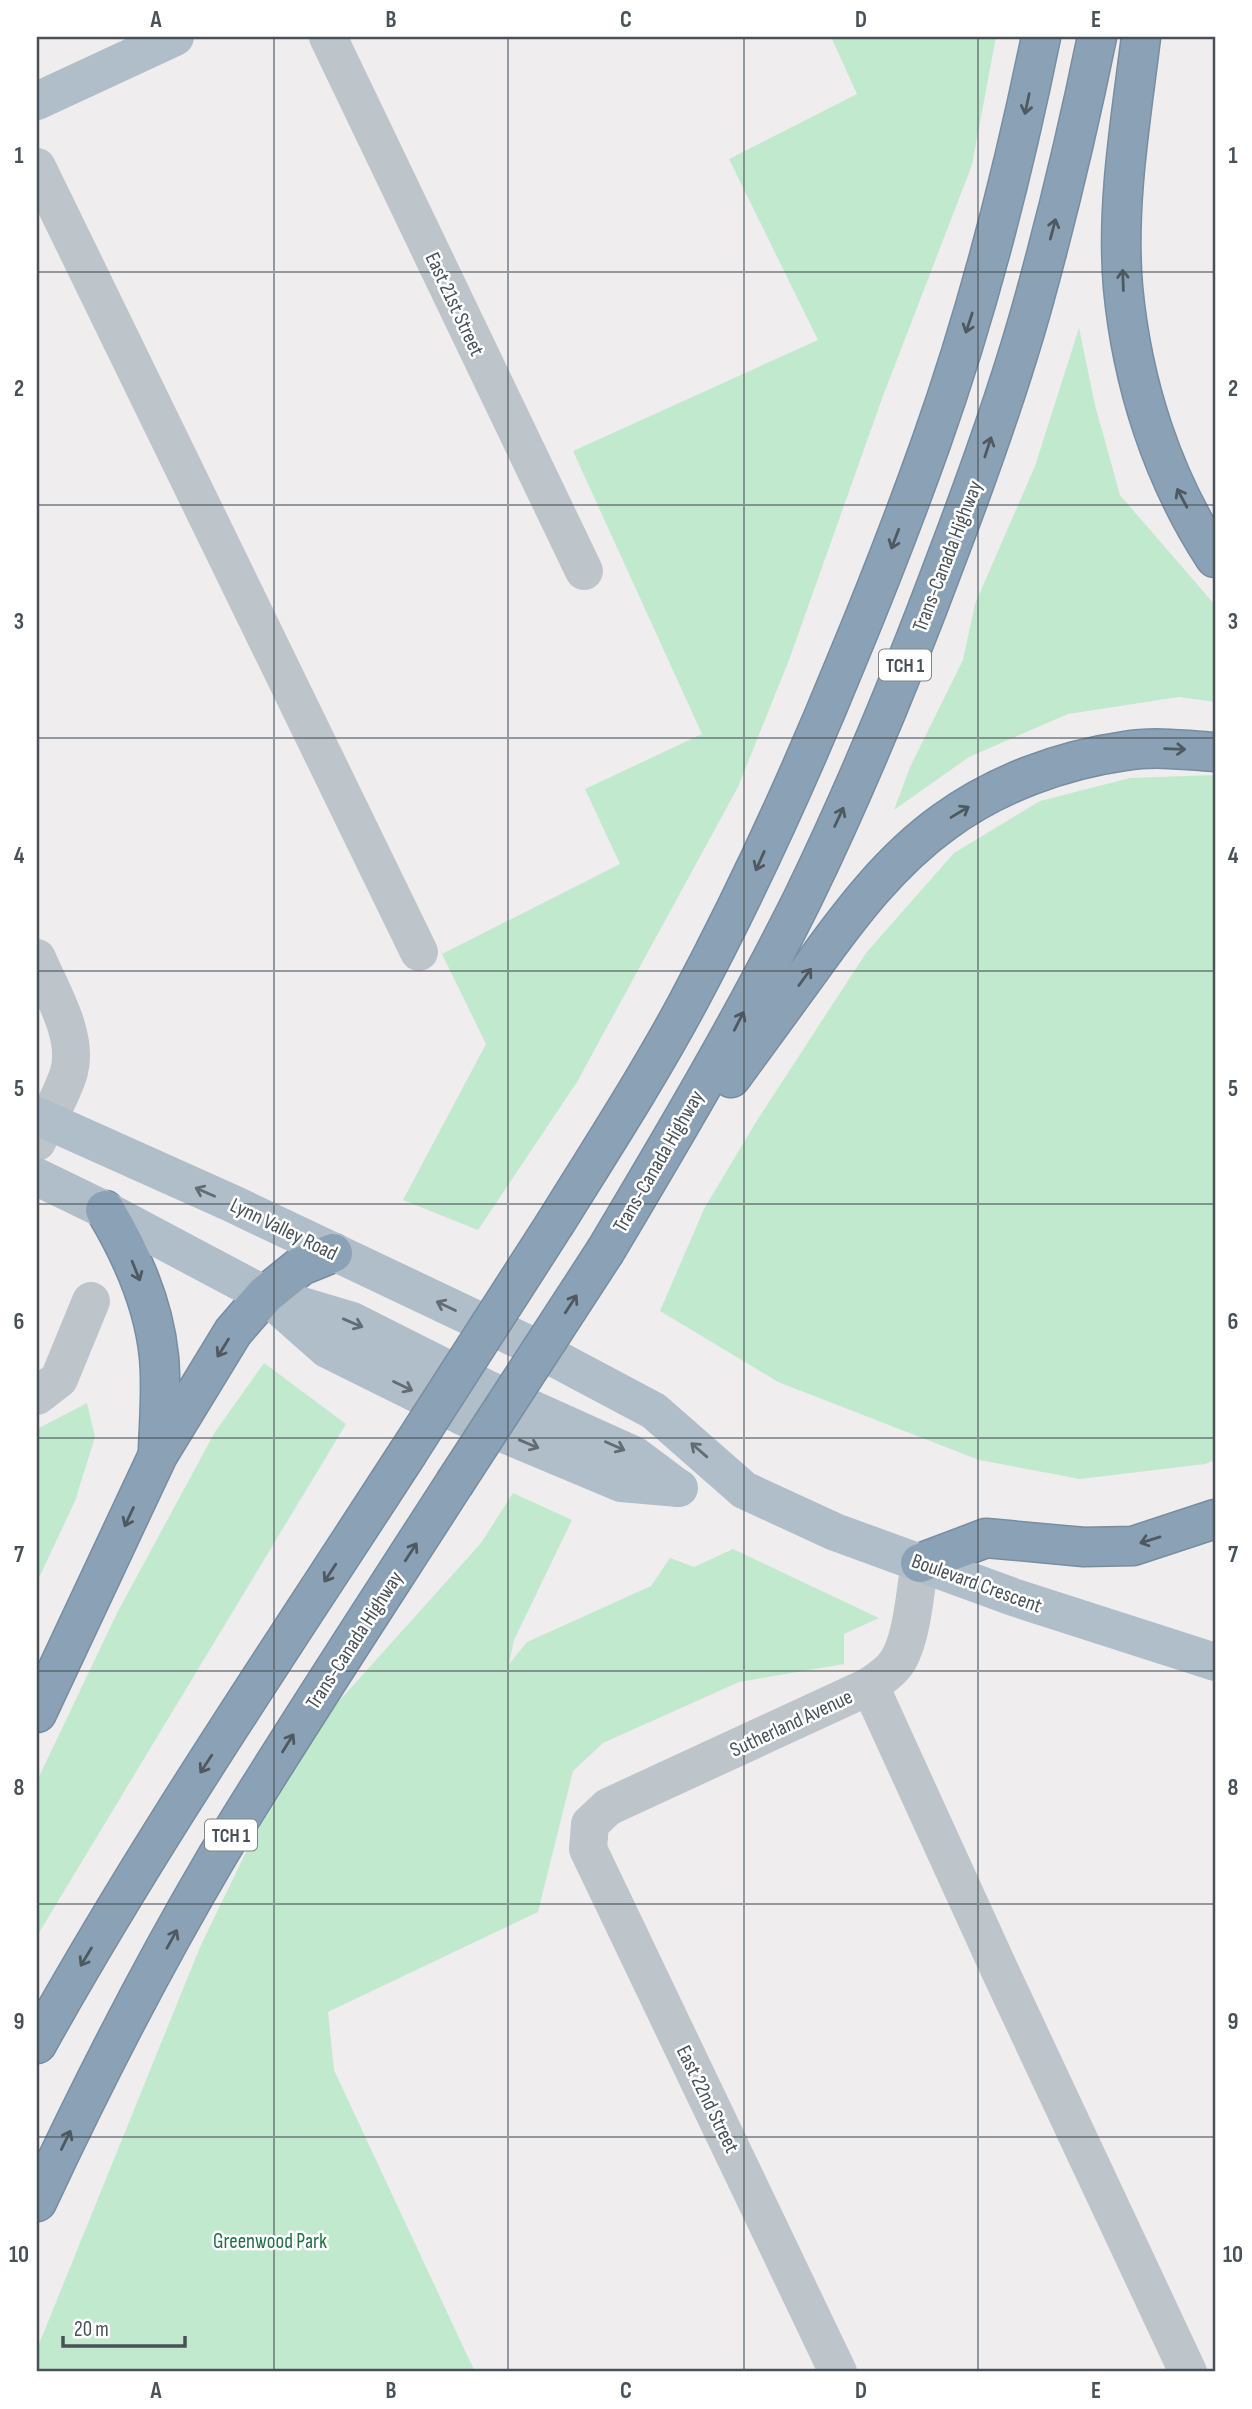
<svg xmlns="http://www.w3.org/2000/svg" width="1252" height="2409" font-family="'Sofia Sans Condensed',sans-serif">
	<rect width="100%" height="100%" fill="#f0edee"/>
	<g fill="#c1e9ce">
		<path d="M831,37H996L972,165L883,396L789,660L738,787L577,1082L478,1230L403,1200L486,1044L442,954L620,864L585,789L702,734L573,451L818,340L729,159L857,94Z"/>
		<path d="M1079,328L1095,405L1120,495L1215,605V702L1179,697L1068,714L969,757L894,810L910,767L963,660L975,604L1035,466Z"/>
		<path d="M1215,775V1460L1205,1464L1080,1479L979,1460L778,1382L660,1311L704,1209L756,1122L866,953L954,853L1040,801L1130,778Z"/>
		<path d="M264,1363L346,1424L37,1936V1781L117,1613L215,1432Z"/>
		<path d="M87,1403L95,1437L75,1501L37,1582V1429Z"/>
		<path d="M513,1493L572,1520L514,1640L509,1664L527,1642L651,1586L670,1558L694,1567L733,1549L879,1618L844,1634V1664L739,1682L603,1743L573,1771L538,1912L328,2012L334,2070L475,2372H37V2349L200,1947L296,1749L481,1543Z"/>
	</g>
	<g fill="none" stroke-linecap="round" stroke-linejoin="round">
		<defs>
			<g id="highway">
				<path d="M1141,37C1131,119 1116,204 1123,287C1132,383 1162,477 1215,558"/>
				<path d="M731,1078C758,1041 785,1004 812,967C850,914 891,860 944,822C996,784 1061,760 1125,751C1155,746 1186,750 1215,752"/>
				<path d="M105,1210C132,1255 154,1305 159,1357C162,1388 159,1419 158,1450"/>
				<path d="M556,1222C600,1151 646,1080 686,1006C746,894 799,778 847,660C877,588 905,516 931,443C978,311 1013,174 1041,37"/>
				<path d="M606,1250C675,1134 743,1019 803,898C857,787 904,672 947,557C979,473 1010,387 1034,300C1058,213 1079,125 1097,37"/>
				<path d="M920,1563L986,1538L1084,1547L1133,1546L1215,1519"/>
				<path d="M37,1713L158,1455L233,1332L265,1295L301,1266L333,1253"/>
				<path d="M37,2044C150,1841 281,1649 407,1454"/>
				<path d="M37,2202C92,2084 152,1967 218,1855C294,1730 375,1607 454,1484"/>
			</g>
		</defs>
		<use href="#highway" stroke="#768da2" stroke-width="41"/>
		<g stroke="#bdc5cb" stroke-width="38">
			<path d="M328,37L584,571"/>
			<path d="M37,167L419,952"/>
			<path d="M37,958C51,992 79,1035 69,1072C63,1093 46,1122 37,1142"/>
			<path d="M37,1396L59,1379L91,1301"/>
			<path d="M870,1686L1000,1971L1188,2372"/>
			<path d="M838,2372L588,1849L590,1824L608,1807L870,1686C882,1677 895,1669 901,1655C913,1629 915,1591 920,1563"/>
		</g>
		<g stroke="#b0bec9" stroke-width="38">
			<path d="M37,101L175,37"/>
			<path d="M37,1116L231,1203L530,1345L654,1411L744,1490L835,1532L1013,1597L1215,1662"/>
			<path d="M37,1177L105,1210L265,1295L352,1321L485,1388L634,1455L678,1488"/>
			<path d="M275,1303L327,1349L466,1418L621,1483L679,1488"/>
		</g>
		<use href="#highway" stroke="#8ba2b6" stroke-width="38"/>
		<defs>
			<g id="highway-bridge">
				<path d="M407,1454L556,1222"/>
				<path d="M454,1484L606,1250"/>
			</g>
		</defs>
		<use href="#highway-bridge" stroke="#768da2" stroke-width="41" stroke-linecap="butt"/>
		<use href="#highway-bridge" stroke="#8ba2b6" stroke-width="38"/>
	</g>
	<defs><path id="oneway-shaft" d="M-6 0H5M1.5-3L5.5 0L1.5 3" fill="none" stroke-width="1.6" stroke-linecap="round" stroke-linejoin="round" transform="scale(1.75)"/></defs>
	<g stroke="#4f5961">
		<use href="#oneway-shaft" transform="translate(1027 104) rotate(102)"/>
		<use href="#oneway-shaft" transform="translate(1053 229) rotate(-75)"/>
		<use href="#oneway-shaft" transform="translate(1123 280) rotate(-92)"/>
		<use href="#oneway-shaft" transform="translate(969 323) rotate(108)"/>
		<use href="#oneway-shaft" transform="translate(988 447) rotate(-72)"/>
		<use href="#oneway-shaft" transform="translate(1182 498) rotate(-118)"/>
		<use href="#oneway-shaft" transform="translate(895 539) rotate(111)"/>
		<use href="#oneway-shaft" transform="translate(1175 749) rotate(2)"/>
		<use href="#oneway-shaft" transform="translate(960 812) rotate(-31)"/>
		<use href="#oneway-shaft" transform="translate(839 817) rotate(-65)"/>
		<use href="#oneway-shaft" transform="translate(760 861) rotate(114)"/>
		<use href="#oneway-shaft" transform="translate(805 977) rotate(-54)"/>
		<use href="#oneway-shaft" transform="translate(739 1021) rotate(-63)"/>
		<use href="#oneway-shaft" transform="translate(136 1271) rotate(68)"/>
		<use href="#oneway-shaft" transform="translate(571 1304) rotate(-57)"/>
		<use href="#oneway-shaft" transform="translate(223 1348) rotate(122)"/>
		<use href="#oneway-shaft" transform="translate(129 1517) rotate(115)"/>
		<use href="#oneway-shaft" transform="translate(1150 1540) rotate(163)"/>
		<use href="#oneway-shaft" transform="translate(411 1552) rotate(-57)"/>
		<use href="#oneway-shaft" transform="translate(330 1573) rotate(123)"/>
		<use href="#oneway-shaft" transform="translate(288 1743) rotate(-58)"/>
		<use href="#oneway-shaft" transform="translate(206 1764) rotate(123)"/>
		<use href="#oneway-shaft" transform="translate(172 1939) rotate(-61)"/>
		<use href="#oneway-shaft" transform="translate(86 1957) rotate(121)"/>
		<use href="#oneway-shaft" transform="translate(66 2140) rotate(-64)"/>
	</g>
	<g stroke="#626c74">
		<use href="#oneway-shaft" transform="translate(205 1192) rotate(-156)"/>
		<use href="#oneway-shaft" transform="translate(446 1306) rotate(-155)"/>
		<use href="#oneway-shaft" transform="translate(353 1323) rotate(23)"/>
		<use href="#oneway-shaft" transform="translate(403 1386) rotate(26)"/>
		<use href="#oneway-shaft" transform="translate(529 1444) rotate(23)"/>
		<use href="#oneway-shaft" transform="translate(615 1446) rotate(24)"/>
		<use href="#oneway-shaft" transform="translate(699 1450) rotate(-139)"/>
	</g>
	<path fill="none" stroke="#485158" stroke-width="2" stroke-opacity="0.55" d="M274,37V2372M508,37V2372M744,37V2372M978,37V2372M37,272H1215M37,505H1215M37,738H1215M37,971H1215M37,1204H1215M37,1438H1215M37,1671H1215M37,1904H1215M37,2137H1215"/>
	<g text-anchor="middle" stroke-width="5" stroke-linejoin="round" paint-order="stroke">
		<g fill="#fff" stroke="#7f858a" stroke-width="2">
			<rect x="879" y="649.5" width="52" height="31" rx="5"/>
			<rect x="205" y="1819.5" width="52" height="31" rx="5"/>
		</g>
		<g font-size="19" font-weight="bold" fill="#485158">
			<text x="905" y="672">TCH 1</text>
			<text x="231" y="1842">TCH 1</text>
		</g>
		<g font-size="21" fill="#485158" stroke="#fff">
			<text transform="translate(455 304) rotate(65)" y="7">East 21st Street</text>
			<text transform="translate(947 556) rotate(-69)" y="7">Trans-Canada Highway</text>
			<text transform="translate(658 1161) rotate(-60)" y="7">Trans-Canada Highway</text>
			<text transform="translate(284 1229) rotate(26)" y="7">Lynn Valley Road</text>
			<text transform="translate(977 1583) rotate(20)" y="7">Boulevard Crescent</text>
			<text transform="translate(354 1640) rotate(-57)" y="7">Trans-Canada Highway</text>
			<text transform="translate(791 1723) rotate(-25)" y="7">Sutherland Avenue</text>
			<text transform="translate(708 2099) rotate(64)" y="7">East 22nd Street</text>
		</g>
		<g font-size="21" fill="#227045" stroke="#fff">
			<text x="270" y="2248">Greenwood Park</text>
		</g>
	</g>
	<rect width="1252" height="2409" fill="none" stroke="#ffffff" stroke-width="77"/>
	<path d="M63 2336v10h122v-10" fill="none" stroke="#485158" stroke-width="3.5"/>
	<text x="74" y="2336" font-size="21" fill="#485158" stroke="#ffffff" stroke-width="5" paint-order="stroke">20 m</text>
	<rect x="38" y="38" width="1176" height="2332" fill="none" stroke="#485158" stroke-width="2.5"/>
	<g font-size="23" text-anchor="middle" font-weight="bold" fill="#485158">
		<text x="156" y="27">A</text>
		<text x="391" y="27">B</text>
		<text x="626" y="27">C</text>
		<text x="861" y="27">D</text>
		<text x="1096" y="27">E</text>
		<text x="19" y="163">1</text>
		<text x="1233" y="163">1</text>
		<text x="19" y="396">2</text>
		<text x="1233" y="396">2</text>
		<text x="19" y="629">3</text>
		<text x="1233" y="629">3</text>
		<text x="19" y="863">4</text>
		<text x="1233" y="863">4</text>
		<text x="19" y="1096">5</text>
		<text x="1233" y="1096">5</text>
		<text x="19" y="1329">6</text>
		<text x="1233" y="1329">6</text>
		<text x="19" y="1562">7</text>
		<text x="1233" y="1562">7</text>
		<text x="19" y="1795">8</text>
		<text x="1233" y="1795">8</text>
		<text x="19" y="2029">9</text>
		<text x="1233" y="2029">9</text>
		<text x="19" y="2262">10</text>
		<text x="1233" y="2262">10</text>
		<text x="156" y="2398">A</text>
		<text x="391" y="2398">B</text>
		<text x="626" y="2398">C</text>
		<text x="861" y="2398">D</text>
		<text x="1096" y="2398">E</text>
	</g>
</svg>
